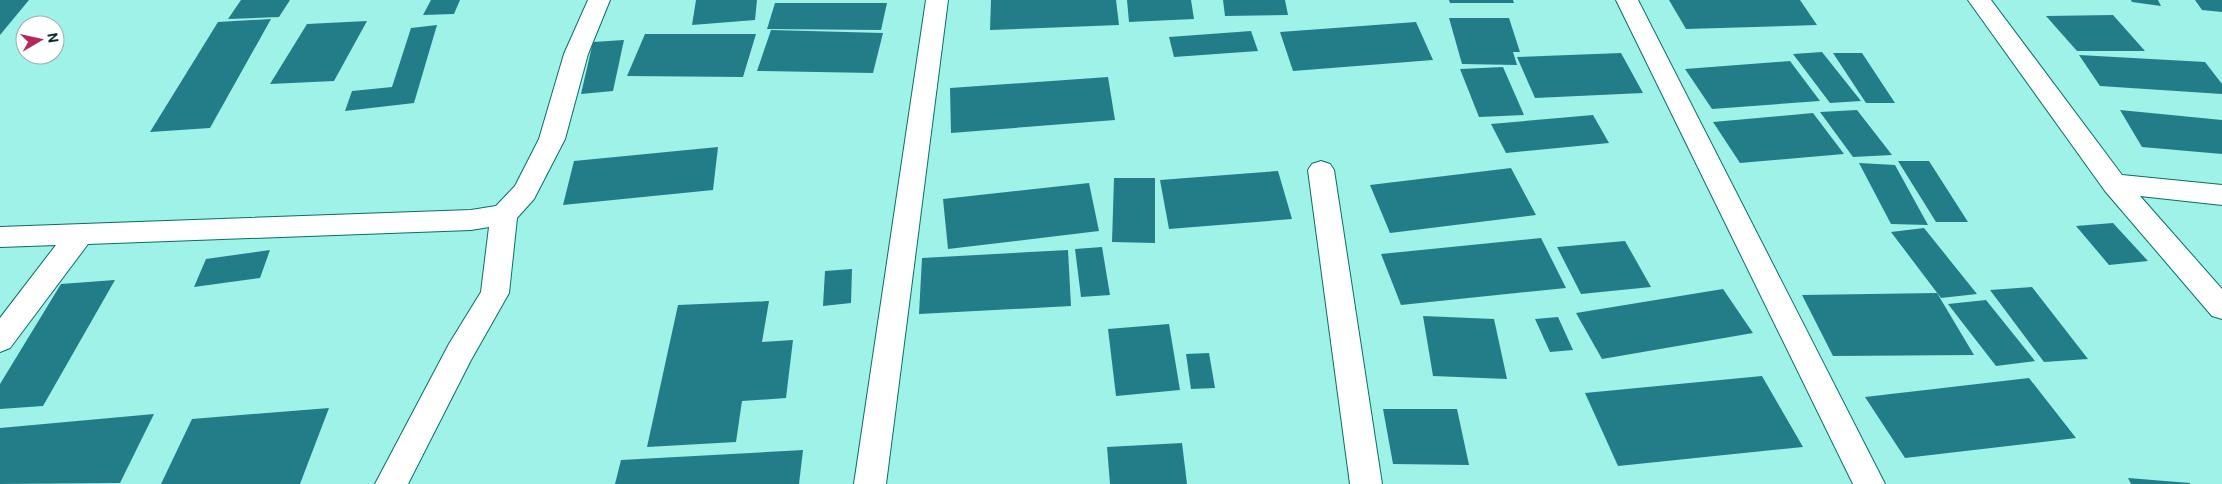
<svg xmlns="http://www.w3.org/2000/svg" width="2222" height="484" font-family="Roboto,sans-serif">
	<rect width="100%" height="100%" fill="#9ef2e8"/>
	<g fill="#237d88">
		<path d="M0,0H29L0,35Z"/>
		<path d="M241,0H290L279,17L228,19Z"/>
		<path d="M431,0H460L454,14L423,15Z"/>
		<path d="M696,0H757L755,20L692,25Z"/>
		<path d="M991,0H1116L1119,25L990,30Z"/>
		<path d="M1127,0H1191L1194,19L1129,22Z"/>
		<path d="M1223,0H1285L1288,15L1225,16Z"/>
		<path d="M1449,0H1513L1514,3H1450Z"/>
		<path d="M1669,0H1800L1817,25L1686,29Z"/>
		<path d="M2131,0H2158L2161,6L2132,2Z"/>
		<path d="M2195,0H2222V12L2202,10Z"/>
		<path d="M775,3H887L881,30L767,29Z"/>
		<path d="M2113,15L2145,51H2077L2046,16Z"/>
		<path d="M1449,18H1509L1520,52H1513L1517,65L1462,64Z"/>
		<path d="M271,19L210,128L150,132L218,22Z"/>
		<path d="M367,21L334,81L270,84L307,24Z"/>
		<path d="M1416,22L1433,60L1293,71L1280,32Z"/>
		<path d="M437,25L414,103L345,111L352,91L392,87L411,28Z"/>
		<path d="M771,30L883,33L873,73L757,71Z"/>
		<path d="M1251,31L1258,51L1174,57L1169,37Z"/>
		<path d="M645,34H756L743,77L627,76Z"/>
		<path d="M624,40L613,91L581,94L593,42Z"/>
		<path d="M1822,52L1861,101L1830,103L1793,54Z"/>
		<path d="M1621,53L1643,93L1535,98L1517,57Z"/>
		<path d="M1833,53H1862L1895,103H1866Z"/>
		<path d="M2079,55L2205,62L2222,84V94L2100,86Z"/>
		<path d="M1790,61L1820,101L1712,109L1685,69Z"/>
		<path d="M1503,67L1524,115L1479,117L1460,69Z"/>
		<path d="M1108,77L1115,120L951,133L950,88Z"/>
		<path d="M1857,110L1892,155L1853,157L1820,112Z"/>
		<path d="M2120,110L2222,120V154L2142,147Z"/>
		<path d="M1813,113L1844,154L1740,163L1713,122Z"/>
		<path d="M1593,115L1609,143L1506,153L1491,124Z"/>
		<path d="M718,147L713,190L563,205L574,161Z"/>
		<path d="M1898,161H1929L1968,222H1936Z"/>
		<path d="M1859,163L1895,165L1928,225L1891,224Z"/>
		<path d="M1511,168L1536,215L1390,233L1370,185Z"/>
		<path d="M1278,171L1292,219L1169,229L1160,180Z"/>
		<path d="M1114,178H1155V243L1112,242Z"/>
		<path d="M1089,183L1099,231L948,249L943,199Z"/>
		<path d="M2113,223L2148,261L2109,265L2076,226Z"/>
		<path d="M1924,228L1977,294L1941,298L1891,232Z"/>
		<path d="M1541,238L1566,288L1401,305L1381,254Z"/>
		<path d="M1625,241L1651,287L1581,294L1557,247Z"/>
		<path d="M1102,247L1110,295L1081,297L1075,249Z"/>
		<path d="M270,250L260,278L194,287L206,259Z"/>
		<path d="M1068,250L1071,306L919,314L922,258Z"/>
		<path d="M852,269L851,303L823,306L825,271Z"/>
		<path d="M115,280L43,406L0,409V384L61,284Z"/>
		<path d="M2032,287L2088,359L2044,362L1990,290Z"/>
		<path d="M1723,289L1753,333L1602,359L1576,313Z"/>
		<path d="M1937,293L1974,355L1833,356L1802,295Z"/>
		<path d="M1986,300L2035,361L1996,366L1948,304Z"/>
		<path d="M769,301L762,342L793,340L786,398L742,401L736,442L647,447L678,305Z"/>
		<path d="M1423,316L1494,319L1507,379L1433,376Z"/>
		<path d="M1558,317L1573,350L1550,352L1535,319Z"/>
		<path d="M1169,324L1180,390L1116,396L1108,329Z"/>
		<path d="M1209,353L1215,388L1191,389L1186,354Z"/>
		<path d="M1762,376L1803,447L1618,466L1585,393Z"/>
		<path d="M2029,378L2076,438L1905,458L1865,397Z"/>
		<path d="M329,408L300,484H161L192,419Z"/>
		<path d="M1383,409H1457L1469,465L1393,464Z"/>
		<path d="M154,414L120,483L0,484V428Z"/>
		<path d="M1182,443L1187,484H1110L1107,447Z"/>
		<path d="M803,450L799,484H615L621,460Z"/>
		<path d="M2128,478L2190,483V484H2131Z"/>
	</g>
	<g fill="none" stroke-linecap="round" stroke-linejoin="round">
		<defs>
			<g id="minor">
				<path d="M588,0H610L588,54L565,139L534,199L517,218L509,293L471,360L408,484H375L449,344L481,292L489,227L471,230L88,244L10,348L0,352V318L56,245L0,247V227L471,210L496,206L515,186L539,139L564,54Z"/>
				<path d="M926,0H948L886,484H854Z"/>
				<path d="M1616,0H1638L1885,484H1853Z"/>
				<path d="M1968,0H1991L2122,175L2222,185V205L2140,196L2222,289V319L2212,316L2105,191Z"/>
				<path d="M1321,161L1330,164L1334,170L1382,484H1350L1308,170L1312,164Z"/>
			</g>
		</defs>
		<use href="#minor" stroke="#096e66" stroke-width="2"/>
		<use href="#minor" fill="#fff" fill-rule="evenodd"/>
	</g>
	<g transform="translate(40 40) rotate(81)"><circle r="24" fill="#ffffff" stroke="#9dacab"/>
	<path d="M0-4L9 19L0 12L-9 19Z" fill="#b72858"/>
	<text y="-8" font-size="14" font-weight="bold" text-anchor="middle" fill="#0a2f2c">N</text>
	</g>
</svg>
